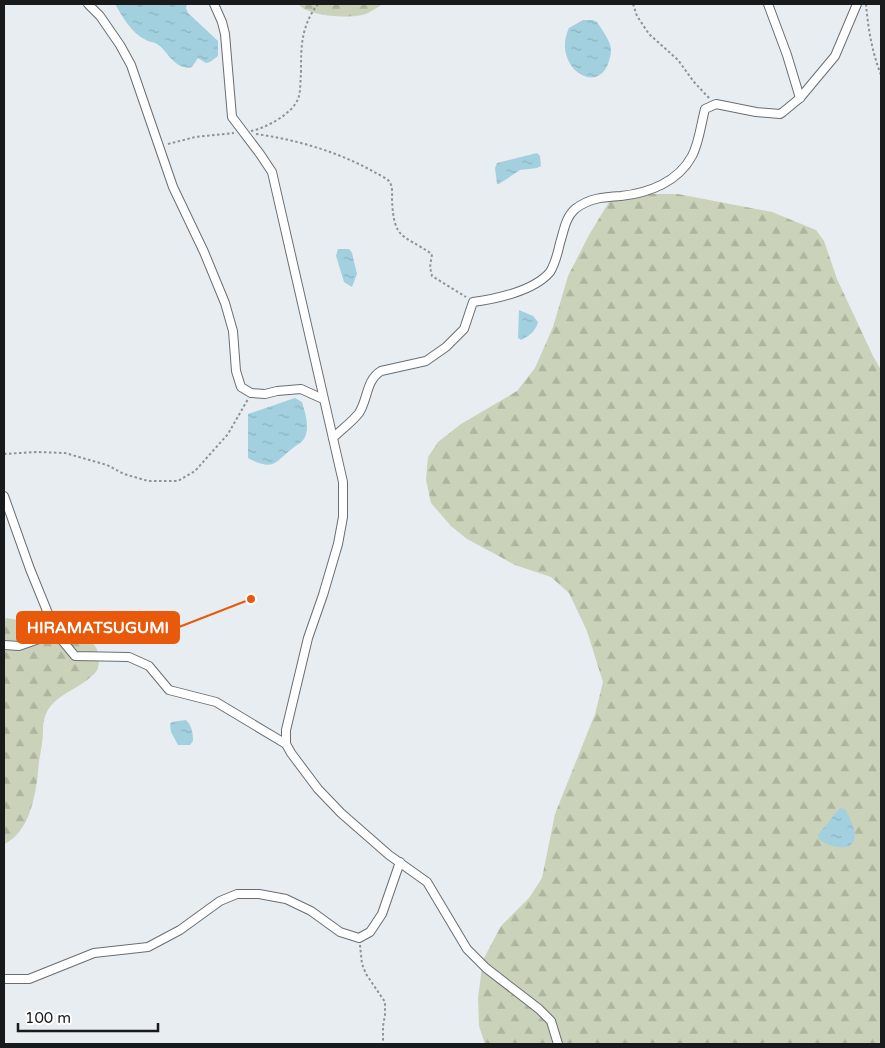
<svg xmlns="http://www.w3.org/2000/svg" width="885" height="1048" font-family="'Varela Round',sans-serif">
	<defs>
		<pattern id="forest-firs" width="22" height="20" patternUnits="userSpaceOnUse" patternTransform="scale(1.25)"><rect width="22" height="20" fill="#cad3b9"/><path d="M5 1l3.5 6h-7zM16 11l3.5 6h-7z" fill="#adb59e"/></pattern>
		<pattern id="water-ripples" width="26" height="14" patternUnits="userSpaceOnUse" patternTransform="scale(1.25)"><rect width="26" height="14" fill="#a3d0df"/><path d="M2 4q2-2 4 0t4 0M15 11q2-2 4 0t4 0" fill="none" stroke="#8cb2bf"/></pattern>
	</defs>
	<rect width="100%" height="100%" fill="#e7edf1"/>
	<g fill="url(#forest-firs)">
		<path d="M298,4H383C378,7 372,11 366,14C352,19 308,17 298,4Z"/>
		<path d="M637,194H678L772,212L816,230L824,241L837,279L873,356L881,370V1044H485L479,1026L478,998L483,960L501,926L529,898L542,878L555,814L595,714L603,682L587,631L569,593L551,577L515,565L495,554L467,539L451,526L431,503L426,480L428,457L438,442L461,424L517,391L535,368L553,327L568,276L589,235L609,202Z"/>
		<path d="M7,618C28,622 99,628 99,657C99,663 99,670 94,674C74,694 43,696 43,730C43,741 41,750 39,761C37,787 32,832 4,844V619Z"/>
	</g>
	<g fill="url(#water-ripples)">
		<path d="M115,4H187L186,8L188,13L218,41V56L210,62L206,63L198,58L192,67C175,71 168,51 157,44C154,42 149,42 146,40C131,33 123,17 115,4Z"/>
		<path d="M583,20H593L597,22C601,28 606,35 609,42C612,48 611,55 609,61C598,98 551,66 569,28Z"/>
		<path d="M537,153L540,156L541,166L537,168L520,170L499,184H497L495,168L497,163Z"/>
		<path d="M338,249H349L352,253L357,274L352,287L344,282L336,256Z"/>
		<path d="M519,310L533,316L538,322C536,331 529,336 521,340L518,338Z"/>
		<path d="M295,398L302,402C305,413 309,423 306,434C304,442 299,443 293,448C275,462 274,472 248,458V414Z"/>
		<path d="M186,720C192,726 193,733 193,741L190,745H178L171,732L170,724L172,722Z"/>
		<path d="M840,808L845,809C849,816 857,831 854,840C850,853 826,846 819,839L818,835Z"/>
	</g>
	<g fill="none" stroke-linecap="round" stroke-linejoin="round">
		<defs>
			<g id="minor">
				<path d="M88,4L100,16L120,45L131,65L173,187L204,252L225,303L233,331L236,371L241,387L251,393L265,394L277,391L301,389L323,399"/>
				<path d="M214,4L222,22L225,34L232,117L260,154L272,172L343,482V517L338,544L323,595L308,638L286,730V744L291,753L318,789L341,813L389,855L427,882L467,949L486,968L539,1009L551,1021L558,1044"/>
				<path d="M768,4L787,55L800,98"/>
				<path d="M333,438C341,430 352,422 359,413C368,399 366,380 381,371L426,361L446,347L464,329L473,302C496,299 534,291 550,272C555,264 558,252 560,243C564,231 565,218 575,209C589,198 604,197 621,196C649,193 678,182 692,156C699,143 701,124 705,109L716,104L756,112L780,114L783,112L800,98L835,56L857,4"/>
				<path d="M4,496L30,569L56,633L75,656L129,657L149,666L169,690L216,702L286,744"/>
				<path d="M4,645L19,646L56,633"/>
				<path d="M4,979H29L94,953L148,947L180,930L220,901L237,894H259L286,899L311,911L340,932L359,938L370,932L382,914L400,862"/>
			</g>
		</defs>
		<use href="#minor" stroke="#6a6e72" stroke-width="10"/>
		<g stroke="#8e9296" stroke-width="2" stroke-dasharray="2.5 2.5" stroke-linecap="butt">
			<path d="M633,4L637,16L649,34L678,60L694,82L709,98"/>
			<path d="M866,4C868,28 872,52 881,75"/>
			<path d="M251,131C266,128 292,114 298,99C301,92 300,81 301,73C301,46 301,26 318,4"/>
			<path d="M256,134C298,140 339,152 376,173C380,175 386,178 389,181C393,186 392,194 392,200C394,240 402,234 432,254L430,267L432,276L466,297"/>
			<path d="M168,144L195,137L234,133"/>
			<path d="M4,454L36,452L65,453L107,465L124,474L148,481H178L195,471L228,434L248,399"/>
			<path d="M360,945L362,964L366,974L385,1002V1015L383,1026V1044"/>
		</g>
		<use href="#minor" stroke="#fff" stroke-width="8"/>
	</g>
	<path fill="none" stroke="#e8590c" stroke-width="2" d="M251 599L179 627"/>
	<circle fill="#e8590c" stroke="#fff" stroke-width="2" cx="251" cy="599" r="5"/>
	<rect fill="#e8590c" stroke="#e8590c" stroke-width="2" x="17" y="612" width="162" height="31" rx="5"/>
	<g font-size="16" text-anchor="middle" font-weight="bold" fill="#fff">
		<text x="98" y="633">HIRAMATSUGUMI</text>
	</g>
	<rect width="885" height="1048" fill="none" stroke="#181a1c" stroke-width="10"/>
	<path d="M18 1023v8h140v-8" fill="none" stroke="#181a1c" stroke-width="2.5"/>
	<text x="25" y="1023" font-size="15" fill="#181a1c" stroke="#ffffff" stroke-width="4" paint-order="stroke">100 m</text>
</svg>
